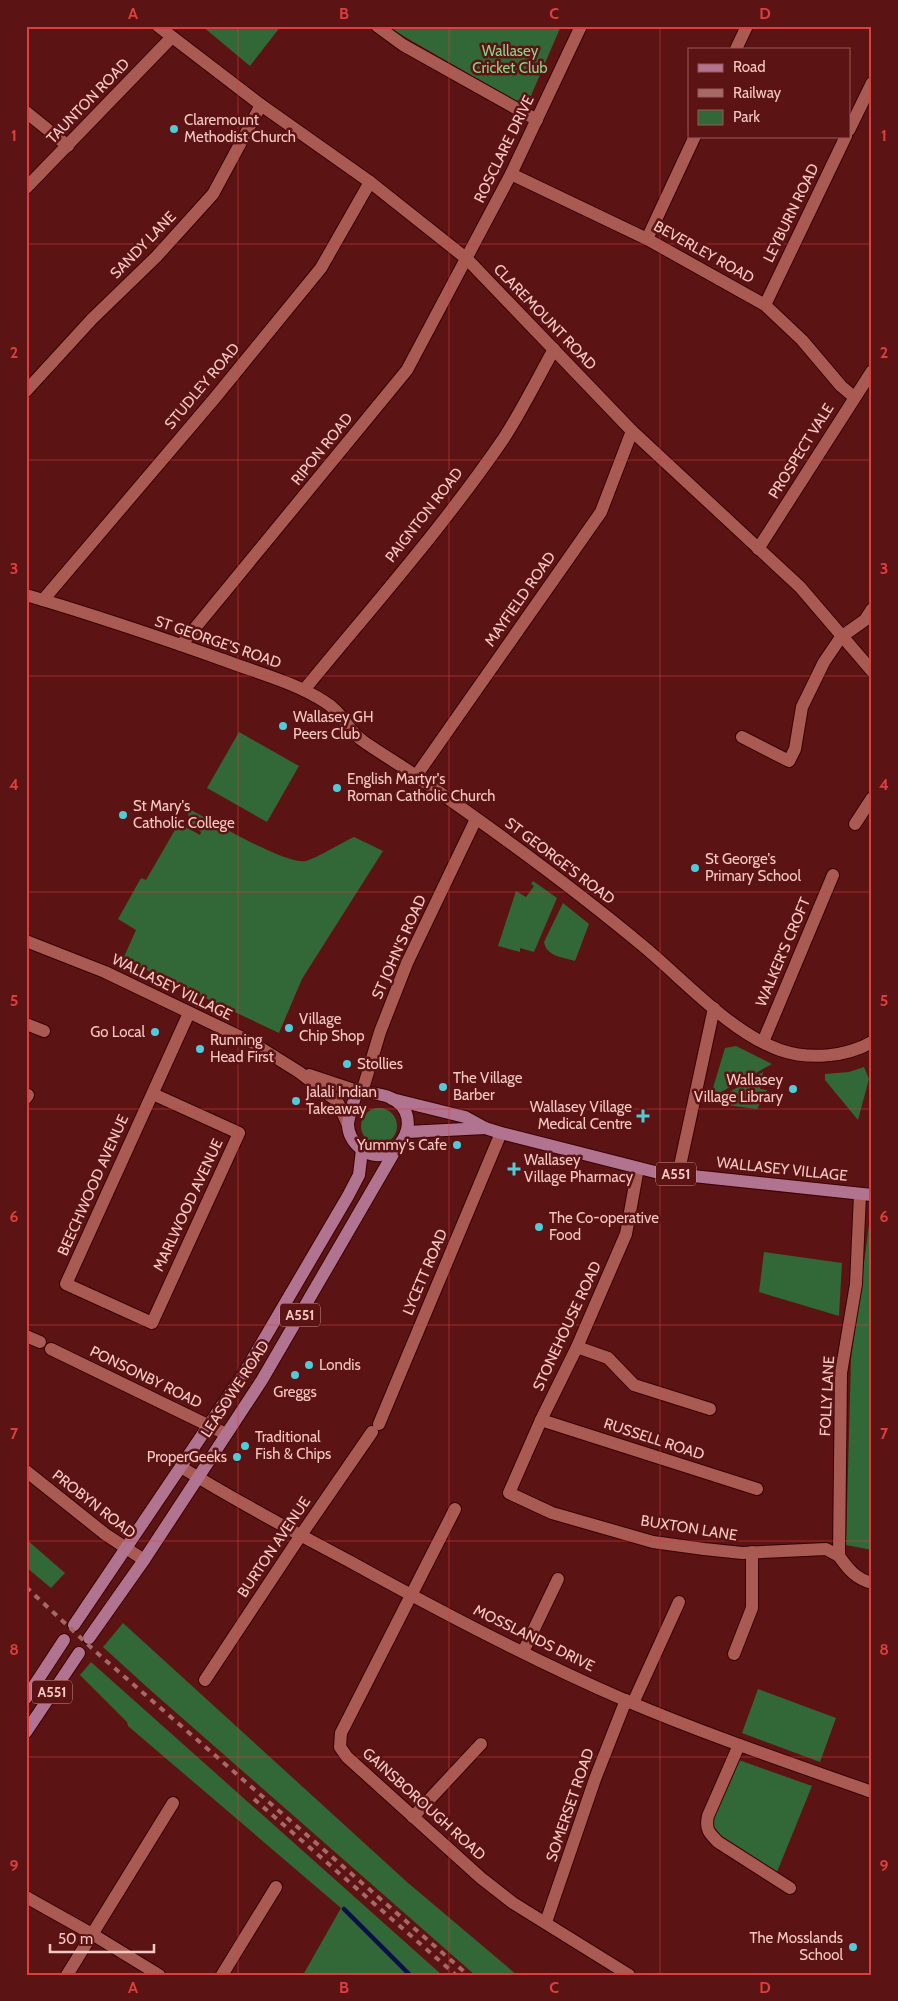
<svg xmlns="http://www.w3.org/2000/svg" width="898" height="2001" font-family="Cabin,sans-serif">
	<rect width="100%" height="100%" fill="#5c1313"/>
	<g fill="#326737">
		<path d="M202,26H281L250,66Z"/>
		<path d="M386,26H561L530,98L516,101Z"/>
		<path d="M239,732L299,766L267,822L207,788Z"/>
		<path d="M187,808C209,819 285,865 306,861C317,858 343,842 354,837L383,851L302,979L279,1033L123,959L136,930L118,919L141,878L146,880L179,823L200,835L201,832L190,823Z"/>
		<path d="M533,881L557,898L534,952L520,948V952L498,946L516,891L526,897L534,886L531,884Z"/>
		<path d="M563,903L589,924L575,961C563,957 547,957 544,942Z"/>
		<path d="M736,1046L772,1064L710,1098L725,1048Z"/>
		<path d="M864,1067L869,1079L858,1120L825,1080V1074L849,1072Z"/>
		<path d="M763,1072L760,1089L767,1090L757,1109L711,1103Z"/>
		<circle cx="379" cy="1126" r="18"/>
		<path d="M870,1218H872V1550L846,1545L851,1359Z"/>
		<path d="M764,1252L842,1263L839,1316L759,1292Z"/>
		<path d="M26,1539L65,1573L51,1588L26,1567Z"/>
		<path d="M123,1623L407,1882L517,1975H475L148,1688L103,1647Z"/>
		<path d="M91,1662L442,1975H303L341,1908L128,1726L127,1722L80,1675Z"/>
		<path d="M758,1689L836,1718L820,1762L742,1733Z"/>
		<path d="M739,1760L812,1786L777,1872L721,1839L713,1827V1820Z"/>
	</g>
	<g fill="none" stroke-linecap="round" stroke-linejoin="round">
		<path stroke="#051146" stroke-width="4.5" d="M344,1909L410,1975"/>
		<defs>
			<g id="minor">
				<path d="M377,26L403,45L537,120"/>
				<path d="M736,49L747,26"/>
				<path d="M26,112L68,146"/>
				<path d="M849,130L872,83"/>
				<path d="M511,174L647,239L765,305L802,340L841,386L854,397"/>
				<path d="M26,188L172,37"/>
				<path d="M647,239L695,136"/>
				<path d="M765,305L846,136"/>
				<path d="M758,549L872,371"/>
				<path d="M43,600L214,399L321,268L370,182"/>
				<path d="M181,645L407,370L511,174L581,26"/>
				<path d="M304,690C372,607 444,526 504,438C522,410 538,378 554,349"/>
				<path d="M742,737L789,761L795,749L802,707L824,662L841,637L865,620L872,609"/>
				<path d="M416,776L601,512L632,431"/>
				<path d="M855,824L872,798"/>
				<path d="M26,1024L44,1031"/>
				<path d="M763,1042L833,875"/>
				<path d="M153,1094L239,1133L152,1323L66,1284L189,1013"/>
				<path d="M26,1098L28,1095"/>
				<path d="M638,1168L626,1234L577,1347L541,1420L509,1493L552,1513L653,1542L704,1549L742,1553L826,1549L839,1556"/>
				<path d="M678,1175L714,1008"/>
				<path d="M860,1194L856,1284L841,1373L839,1556C848,1569 856,1579 872,1583"/>
				<path d="M26,1336L40,1342"/>
				<path d="M577,1347L608,1358L634,1385L710,1409"/>
				<path d="M51,1349L226,1434"/>
				<path d="M541,1420L757,1489"/>
				<path d="M379,1424L501,1133"/>
				<path d="M181,1467C236,1501 292,1531 349,1561C439,1611 532,1660 627,1701C707,1735 790,1763 872,1792"/>
				<path d="M26,1471L105,1534L144,1560"/>
				<path d="M455,1509L341,1733L340,1747L347,1757L481,1878L513,1903L629,1975"/>
				<path d="M523,1652L558,1579"/>
				<path d="M734,1654L752,1608V1552"/>
				<path d="M205,1680L301,1535L372,1432"/>
				<path d="M633,1703L679,1602"/>
				<path d="M739,1745L708,1816C705,1829 709,1833 718,1842L790,1888"/>
				<path d="M413,1817L481,1744"/>
				<path d="M26,1897L92,1934L159,1975"/>
				<path d="M546,1922L595,1779L626,1700"/>
				<path d="M67,1975L173,1803"/>
				<path d="M222,1975L276,1887"/>
			</g>
			<g id="tertiary">
				<path d="M158,26L261,105L370,182L467,259L632,431L800,587L872,671"/>
				<path d="M26,391L92,319L156,257L213,194L261,105"/>
				<path d="M26,595C94,615 162,638 229,662C261,674 296,683 325,702C341,711 348,730 363,741C380,753 399,764 416,776C494,830 570,885 643,946C683,979 731,1033 780,1050C809,1060 846,1057 872,1042"/>
				<path d="M362,1092L380,1032L407,963L476,819"/>
			</g>
			<g id="secondary">
				<path d="M26,941L105,972L251,1042L299,1072L337,1101L348,1125"/>
				<path d="M309,1075L357,1091"/>
			</g>
			<g id="primary">
				<path d="M357,1091C369,1093 381,1093 391,1098C431,1118 391,1175 360,1148C353,1142 348,1134 348,1124C349,1114 354,1101 357,1091Z"/>
				<path d="M392,1099L465,1117L485,1128L501,1133L655,1172L872,1195"/>
				<path d="M407,1132L485,1128"/>
				<path d="M74,1625L246,1370L348,1196L359,1175L362,1150"/>
				<path d="M89,1638L144,1560L262,1380L396,1149"/>
				<path d="M26,1698L64,1640"/>
				<path d="M26,1732L79,1653"/>
			</g>
		</defs>
		<use href="#minor" stroke="#370203" stroke-width="14"/>
		<use href="#tertiary" stroke="#370203" stroke-width="14"/>
		<use href="#secondary" stroke="#370203" stroke-width="14"/>
		<use href="#primary" stroke="#370203" stroke-width="14"/>
		<use href="#minor" stroke="#a95a53" stroke-width="12"/>
		<use href="#tertiary" stroke="#a95a53" stroke-width="12"/>
		<use href="#secondary" stroke="#a95a53" stroke-width="12"/>
		<use href="#primary" stroke="#b17390" stroke-width="12"/>
		<g stroke="#a56967" stroke-width="4" stroke-dasharray="6 6" stroke-linecap="butt">
			<path d="M26,1587L96,1652L468,1975"/>
			<path d="M254,1799L456,1975"/>
		</g>
	</g>
	<path fill="none" stroke="#db403f" stroke-width="1" stroke-opacity="0.55" d="M238,26V1975M449,26V1975M660,26V1975M26,244H872M26,460H872M26,676H872M26,892H872M26,1109H872M26,1325H872M26,1541H872M26,1757H872"/>
	<g fill="#52cbd9" stroke="#5c1313" stroke-width="2">
		<circle cx="174" cy="129" r="5"/>
		<circle cx="283" cy="726" r="5"/>
		<circle cx="337" cy="788" r="5"/>
		<circle cx="123" cy="815" r="5"/>
		<circle cx="695" cy="868" r="5"/>
		<circle cx="289" cy="1028" r="5"/>
		<circle cx="155" cy="1032" r="5"/>
		<circle cx="200" cy="1049" r="5"/>
		<circle cx="347" cy="1064" r="5"/>
		<circle cx="443" cy="1087" r="5"/>
		<circle cx="793" cy="1089" r="5"/>
		<circle cx="296" cy="1101" r="5"/>
		<path d="M640.5 1108.5h5v5h5v5h-5v5h-5v-5h-5v-5h5z"/>
		<circle cx="457" cy="1145" r="5"/>
		<path d="M511.5 1161.5h5v5h5v5h-5v5h-5v-5h-5v-5h5z"/>
		<circle cx="539" cy="1227" r="5"/>
		<circle cx="309" cy="1365" r="5"/>
		<circle cx="295" cy="1375" r="5"/>
		<circle cx="245" cy="1446" r="5"/>
		<circle cx="237" cy="1457" r="5"/>
		<circle cx="853" cy="1947" r="5"/>
	</g>
	<g text-anchor="middle" stroke-width="5" stroke-linejoin="round" paint-order="stroke">
		<g fill="#5c1313" stroke="#c7928e" stroke-width="1">
			<rect x="656" y="1162.5" width="40" height="23" rx="4"/>
			<rect x="280" y="1303.5" width="40" height="23" rx="4"/>
			<rect x="32" y="1680.5" width="40" height="23" rx="4"/>
		</g>
		<g font-size="14" font-weight="bold" fill="#f5c8c3">
			<text x="676" y="1179">A551</text>
			<text x="300" y="1320">A551</text>
			<text x="52" y="1697">A551</text>
		</g>
		<g font-size="15" fill="#85d48a" stroke="#5c1313">
			<text x="510" y="56">Wallasey<tspan x="510" dy="17">Cricket Club</tspan></text>
		</g>
		<g font-size="15" fill="#f5c8c3" stroke="#5c1313">
			<text transform="translate(88 101) rotate(-46)" y="5">TAUNTON ROAD</text>
			<text transform="translate(504 149) rotate(-64)" y="5">ROSCLARE DRIVE</text>
			<text transform="translate(791 213) rotate(-64)" y="5">LEYBURN ROAD</text>
			<text transform="translate(143 245) rotate(-46)" y="5">SANDY LANE</text>
			<text transform="translate(704 252) rotate(29)" y="5">BEVERLEY ROAD</text>
			<text transform="translate(545 317) rotate(46)" y="5">CLAREMOUNT ROAD</text>
			<text transform="translate(202 386) rotate(-50)" y="5">STUDLEY ROAD</text>
			<text transform="translate(322 449) rotate(-51)" y="5">RIPON ROAD</text>
			<text transform="translate(801 451) rotate(-58)" y="5">PROSPECT VALE</text>
			<text transform="translate(424 515) rotate(-52)" y="5">PAIGNTON ROAD</text>
			<text transform="translate(520 599) rotate(-55)" y="5">MAYFIELD ROAD</text>
			<text transform="translate(218 642) rotate(19)" y="5">ST GEORGE'S ROAD</text>
			<text transform="translate(560 861) rotate(37)" y="5">ST GEORGE'S ROAD</text>
			<text transform="translate(399 947) rotate(-66)" y="5">ST JOHN'S ROAD</text>
			<text transform="translate(783 952) rotate(-67)" y="5">WALKER'S CROFT</text>
			<text transform="translate(172 987) rotate(26)" y="5">WALLASEY VILLAGE</text>
			<text transform="translate(782 1169) rotate(6)" y="5">WALLASEY VILLAGE</text>
			<text transform="translate(93 1185) rotate(-66)" y="5">BEECHWOOD AVENUE</text>
			<text transform="translate(188 1205) rotate(-65)" y="5">MARLWOOD AVENUE</text>
			<text transform="translate(425 1272) rotate(-67)" y="5">LYCETT ROAD</text>
			<text transform="translate(567 1326) rotate(-65)" y="5">STONEHOUSE ROAD</text>
			<text transform="translate(146 1377) rotate(26)" y="5">PONSONBY ROAD</text>
			<text transform="translate(235 1389) rotate(-57)" y="5">LEASOWE ROAD</text>
			<text transform="translate(827 1396) rotate(-87)" y="5">FOLLY LANE</text>
			<text transform="translate(654 1439) rotate(18)" y="5">RUSSELL ROAD</text>
			<text transform="translate(94 1504) rotate(38)" y="5">PROBYN ROAD</text>
			<text transform="translate(689 1528) rotate(9)" y="5">BUXTON LANE</text>
			<text transform="translate(274 1547) rotate(-56)" y="5">BURTON AVENUE</text>
			<text transform="translate(534 1638) rotate(26)" y="5">MOSSLANDS DRIVE</text>
			<text transform="translate(424 1804) rotate(42)" y="5">GAINSBOROUGH ROAD</text>
			<text transform="translate(570 1805) rotate(-71)" y="5">SOMERSET ROAD</text>
		</g>
		<g font-size="15" fill="#f5c8c3" stroke="#5c1313" text-anchor="start">
			<text x="184" y="125">Claremount<tspan x="184" dy="17">Methodist Church</tspan></text>
			<text x="293" y="722">Wallasey GH<tspan x="293" dy="17">Peers Club</tspan></text>
			<text x="347" y="784">English Martyr's<tspan x="347" dy="17">Roman Catholic Church</tspan></text>
			<text x="133" y="811">St Mary's<tspan x="133" dy="17">Catholic College</tspan></text>
			<text x="705" y="864">St George's<tspan x="705" dy="17">Primary School</tspan></text>
			<text x="299" y="1024">Village<tspan x="299" dy="17">Chip Shop</tspan></text>
			<text x="145" y="1037" text-anchor="end">Go Local</text>
			<text x="210" y="1045">Running<tspan x="210" dy="17">Head First</tspan></text>
			<text x="357" y="1069">Stollies</text>
			<text x="453" y="1083">The Village<tspan x="453" dy="17">Barber</tspan></text>
			<text x="783" y="1085" text-anchor="end">Wallasey<tspan x="783" dy="17">Village Library</tspan></text>
			<text x="306" y="1097">Jalali Indian<tspan x="306" dy="17">Takeaway</tspan></text>
			<text x="632" y="1112" text-anchor="end">Wallasey Village<tspan x="632" dy="17">Medical Centre</tspan></text>
			<text x="447" y="1150" text-anchor="end">Yummy's Cafe</text>
			<text x="524" y="1165">Wallasey<tspan x="524" dy="17">Village Pharmacy</tspan></text>
			<text x="549" y="1223">The Co-operative<tspan x="549" dy="17">Food</tspan></text>
			<text x="319" y="1370">Londis</text>
			<text x="295" y="1397" text-anchor="middle">Greggs</text>
			<text x="255" y="1442">Traditional<tspan x="255" dy="17">Fish &amp; Chips</tspan></text>
			<text x="227" y="1462" text-anchor="end">ProperGeeks</text>
			<text x="843" y="1943" text-anchor="end">The Mosslands<tspan x="843" dy="17">School</tspan></text>
		</g>
	</g>
	<rect width="898" height="2001" fill="none" stroke="#5c1313" stroke-width="55"/>
	<rect x="688" y="48" width="162" height="90" fill="#5c1313" stroke="#995b59"/>
	<rect x="698" y="64" width="25" height="8" fill="#b17390" stroke="#995b59"/>
	<text x="733" y="72" font-size="15" fill="#f5c8c3">Road</text>
	<rect x="698" y="89" width="25" height="8" fill="#a56967" stroke="#995b59"/>
	<text x="733" y="98" font-size="15" fill="#f5c8c3">Railway</text>
	<rect x="698" y="110" width="25" height="15" fill="#326737" stroke="#995b59"/>
	<text x="733" y="122" font-size="15" fill="#f5c8c3">Park</text>
	<path d="M50 1944v8h104v-8" fill="none" stroke="#f5c8c3" stroke-width="2.5"/>
	<text x="58" y="1944" font-size="15" fill="#f5c8c3" stroke="#5c1313" stroke-width="4" paint-order="stroke">50 m</text>
	<rect x="28" y="28" width="842" height="1946" fill="none" stroke="#db403f" stroke-width="2"/>
	<g font-size="16" text-anchor="middle" font-weight="bold" fill="#db403f">
		<text x="133" y="19">A</text>
		<text x="344" y="19">B</text>
		<text x="554" y="19">C</text>
		<text x="765" y="19">D</text>
		<text x="14" y="141">1</text>
		<text x="884" y="141">1</text>
		<text x="14" y="358">2</text>
		<text x="884" y="358">2</text>
		<text x="14" y="574">3</text>
		<text x="884" y="574">3</text>
		<text x="14" y="790">4</text>
		<text x="884" y="790">4</text>
		<text x="14" y="1006">5</text>
		<text x="884" y="1006">5</text>
		<text x="14" y="1222">6</text>
		<text x="884" y="1222">6</text>
		<text x="14" y="1439">7</text>
		<text x="884" y="1439">7</text>
		<text x="14" y="1655">8</text>
		<text x="884" y="1655">8</text>
		<text x="14" y="1871">9</text>
		<text x="884" y="1871">9</text>
		<text x="133" y="1993">A</text>
		<text x="344" y="1993">B</text>
		<text x="554" y="1993">C</text>
		<text x="765" y="1993">D</text>
	</g>
</svg>
